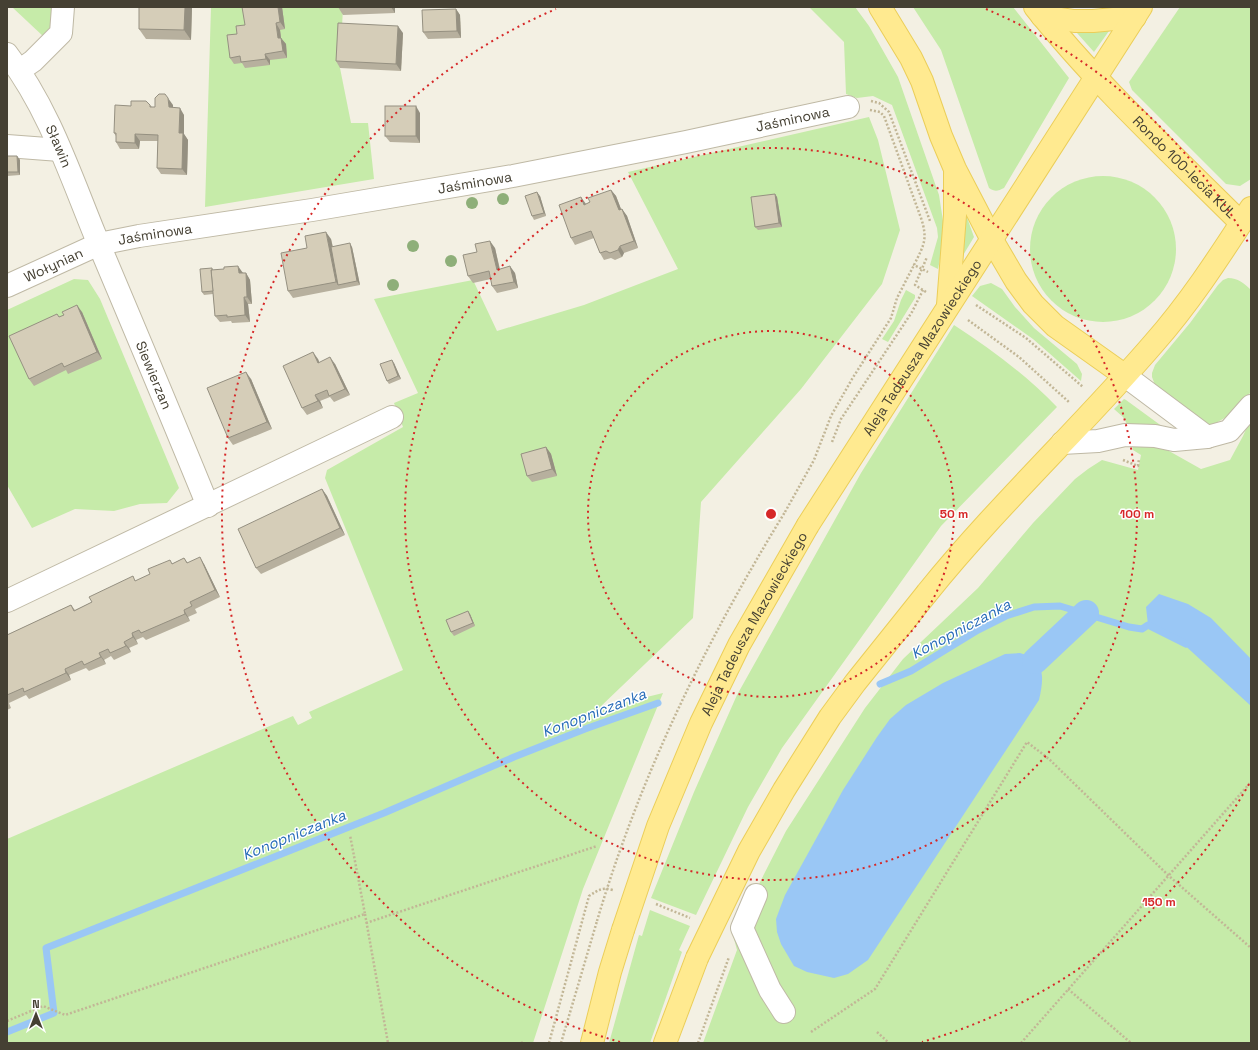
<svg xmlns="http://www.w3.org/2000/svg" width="1258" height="1050" font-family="'Space Grotesk',sans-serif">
	<rect width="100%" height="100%" fill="#f3f0e3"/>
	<g fill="#c6eba9">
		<path d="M12,7H53L52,35L44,37Z"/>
		<path d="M211,7H343L340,68L351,123H368L374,179L205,207Z"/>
		<path d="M809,7H855L869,26L898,77L939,195L945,234L938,269L930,265L938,237L937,228L892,105L873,96L857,98L846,94L844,42Z"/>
		<path d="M913,7H1013L1069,78L1004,188C998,191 995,192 989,188L941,50Z"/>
		<path d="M1180,7H1251V179L1240,186L1226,184L1132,90L1129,82Z"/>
		<path d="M1108,30L1109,31L1094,52L1077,33L1078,32H1094Z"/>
		<path d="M869,117L878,140L900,230L882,284L801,389L701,502L693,618L598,709L663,693L583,889L533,1043H7V839L293,716L298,725L312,718L309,712L403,670L325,478L327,470L403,427L394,403L418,393L374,299L473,280L497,331L584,305L678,269L628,172Z"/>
		<circle cx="1103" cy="249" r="73"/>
		<path d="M965,212L974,237L959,262Z"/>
		<path d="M1228,278C1238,278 1244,283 1251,290V392L1228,416L1209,427L1155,385L1152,377V373L1155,365L1190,323L1218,285L1223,280Z"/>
		<path d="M74,279L88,280L100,299L179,488L167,503L140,504L114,511L75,509L32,528L7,485V310Z"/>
		<path d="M991,283L1002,289L1015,307L1034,328L1077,364L1082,374L1081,381L1033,339L972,296L980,286Z"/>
		<path d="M906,290L915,295V298L888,342L882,339L894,321L901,300Z"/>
		<path d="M954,325C991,349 1026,375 1057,407L941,526L782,748L748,807L696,915L651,898L694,792L737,695L861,473Z"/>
		<path d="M1124,399L1126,400L1163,427H1129L1123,417L1114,409Z"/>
		<path d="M1251,418V1043H703L737,950L733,935L786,831L865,708L903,659L978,588L1033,523L1075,479L1088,469L1102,460L1138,470L1141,455L1133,450L1132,444L1154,445L1169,451L1201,469L1230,460L1243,436Z"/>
		<path d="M650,910L690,926L679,950L682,952L650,1043H609L639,935L642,936Z"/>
	</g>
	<g fill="#9ac7f5">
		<path d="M1159,594L1188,604L1211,618L1251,659V706L1179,640L1148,625L1146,607Z"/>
		<path d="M1020,653C1046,660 1044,678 1039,700L868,960L848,974L834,978L807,972L794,966L781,944L777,932L776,919L785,895L843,790L877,737L890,719L906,705L943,683L1005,654Z"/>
	</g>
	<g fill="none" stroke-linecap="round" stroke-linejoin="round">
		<g stroke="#9ac7f5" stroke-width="7">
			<path d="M880,684L911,671L978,630L1006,616L1034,607L1060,606L1129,627L1142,629L1148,625L1186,644"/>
			<path d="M7,1032L54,1013L46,948L384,813L514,757L585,729L658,703"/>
		</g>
		<path stroke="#9ac7f5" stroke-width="26" d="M1035,661L1086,613"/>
		<defs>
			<g id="minor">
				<path id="s1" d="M7,54C48,107 70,174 95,235C133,325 171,415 208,506"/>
				<path d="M20,70L33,61L61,33L63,7"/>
				<path d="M7,146L60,150"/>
				<path id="s2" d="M7,286L99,244L139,236L312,210L513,176L686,142L848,107"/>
				<path d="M1124,375L1207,437"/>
				<path d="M1062,443L1098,441L1125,435L1155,436L1174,440L1207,437L1229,431L1251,406"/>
				<path d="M7,601L392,417"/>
				<path d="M756,895L742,928L770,990L784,1012"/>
			</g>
			<g id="major">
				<path d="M880,7L911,58L922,81L941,136L955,169L992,240L1016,281L1033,304L1055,326L1124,375"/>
				<path id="s3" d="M1035,7C1097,85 1171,153 1241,223"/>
				<path d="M1042,16L1074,21H1093L1135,17"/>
				<path d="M948,305L955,215V174"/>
				<path id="s4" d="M808,525L1141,7"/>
				<path d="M927,593C998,505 1081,428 1154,343C1191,301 1221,254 1251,208"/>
				<path d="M592,1043L610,972L623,930"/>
				<path d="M665,1043L697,958"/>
			</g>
		</defs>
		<use href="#minor" stroke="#bfb9a5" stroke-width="24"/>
		<use href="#major" stroke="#ebce59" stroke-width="24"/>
		<g stroke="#c2b696" stroke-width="2.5" stroke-dasharray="2 2" stroke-linecap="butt">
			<path d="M871,101L879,103L889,112L930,221"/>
			<path d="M870,110L880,112L884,116L921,218C928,239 924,245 914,265L928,272"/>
			<path d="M926,292L915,285L927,257"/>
			<path d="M976,305L1026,338L1083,387"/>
			<path d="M968,320L1019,357L1070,403"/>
			<path d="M832,442L841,419L912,312L923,290"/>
			<path d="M1123,460L1138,466L1139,459"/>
			<path d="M785,512L814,460L831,416L852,379L891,318L897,298L914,265"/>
			<path d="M656,904L690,918"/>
			<path d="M365,914L388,1043"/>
			<path d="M366,923L597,846"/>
			<path d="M1068,989L1131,1043"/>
			<path d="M7,1021L43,1006L65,1015L365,914L350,835"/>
			<path d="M811,1032L875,989L1027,742L1049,759L1169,876L1251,948"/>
			<path d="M877,1032L889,1043"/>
			<path d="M521,1043L524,1042"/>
			<path d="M549,1043L589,896C598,890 602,887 613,890"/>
			<path d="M561,1043L597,921"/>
			<path d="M698,1043L729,957"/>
			<path d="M1021,1043L1251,782"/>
		</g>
		<use href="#minor" stroke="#fff" stroke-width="22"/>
		<use href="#major" stroke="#ffea90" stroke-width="22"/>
		<defs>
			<g id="major-bridge">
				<path id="s5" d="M623,930L658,826L701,723L739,645L808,525"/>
				<path d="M697,958L749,851L784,790L830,717L855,683L927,593"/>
			</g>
		</defs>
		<use href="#major-bridge" stroke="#ebce59" stroke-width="24" stroke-linecap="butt"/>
		<path stroke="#c2b696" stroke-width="2.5" stroke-dasharray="2 2" stroke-linecap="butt" d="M597,921C640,776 706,641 785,512"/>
		<use href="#major-bridge" stroke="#ffea90" stroke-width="22"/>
	</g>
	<g fill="#8eaf79">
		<circle cx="503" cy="199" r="6"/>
		<circle cx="472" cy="203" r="6"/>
		<circle cx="413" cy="246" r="6"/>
		<circle cx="451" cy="261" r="6"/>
		<circle cx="393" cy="285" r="6"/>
	</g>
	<g fill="#b7b09e">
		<path d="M192,7L191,40L146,39L139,29Z"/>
		<path d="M282,7L285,29L280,30L281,38L286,44L287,58L270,60V65L245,68L242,63L234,64L230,58L237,34L245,25Z"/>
		<path d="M338,7H395V13L343,15Z"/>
		<path d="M456,9L460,15L461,38L428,39L423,32Z"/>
		<path d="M403,33L401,71L340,68L336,61Z"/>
		<path d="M150,105L152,107H155L173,105V108L184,115V134L188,140L187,175L161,174L157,168L158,141H140L139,149H120L116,142V136L114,133L131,106Z"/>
		<path d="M420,113V143L390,142L385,136Z"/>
		<path d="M7,156H17L20,160V175L7,176Z"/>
		<path d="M611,190L616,196L621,209H622L627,216L638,248L624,253L622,257L615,260L611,258L604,260L600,253L594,238L575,245L571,238L586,204Z"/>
		<path d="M775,194L777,197L782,227L758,230L755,227Z"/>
		<path d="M540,196L546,216L534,220L532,216Z"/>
		<path d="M331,239L333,247H352L360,285L293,298L288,291L307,248Z"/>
		<path d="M495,248L500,269L515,273L518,288L497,293L492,286L491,279L473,283L468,276Z"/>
		<path d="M212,268L213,270L246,273L250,280L252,304H248L250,322L232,323L231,321L220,322L215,316L213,294L204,295L202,292Z"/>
		<path d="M82,312L102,359L68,374L66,370L34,386L29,379L59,317Z"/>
		<path d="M318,359L319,362L335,364L350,395L334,402L330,397L320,401L323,408L307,415L302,408Z"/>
		<path d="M394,363L401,379L389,384L387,381Z"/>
		<path d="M251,379L272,429L233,445L228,438Z"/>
		<path d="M546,447L551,454L557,476L532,482L527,476Z"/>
		<path d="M322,489L327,496L345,535L261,574L256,568Z"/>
		<path d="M184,558L188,563L204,564L220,597L195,609L197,613L188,617L190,621L146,640L143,637L136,640L138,644L129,648L131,652L114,660L111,656L104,660L106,664L89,671L86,668L69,675L71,680L29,699L26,695L9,703L11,708L7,710V635L71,605L75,610Z"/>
		<path d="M470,614L475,626L454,636L451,632Z"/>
	</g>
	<g fill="#959081">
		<path d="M185,7H192L191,40L184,30Z"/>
		<path d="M278,7H282L285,29L280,22Z"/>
		<path d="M391,7H395V13Z"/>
		<path d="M456,9L460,15L461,38L457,31Z"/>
		<path d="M276,23L280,30L281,38L286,44L287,58L283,51L278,38Z"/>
		<path d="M398,26L403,33L401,71L396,64Z"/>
		<path d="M265,54L270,60V65L266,59Z"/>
		<path d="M168,98L173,105V114L169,107Z"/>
		<path d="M416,106L420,113V143L416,136Z"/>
		<path d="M180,108L184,115V134L188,140L187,175L182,169L179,133Z"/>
		<path d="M135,134L140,141L139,149L135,143Z"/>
		<path d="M17,156L20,160V175L18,172Z"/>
		<path d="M611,190L616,196L624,217L619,210Z"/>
		<path d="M537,192L540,196L546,216L544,213Z"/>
		<path d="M775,194L777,197L782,227L779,223Z"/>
		<path d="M581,197L586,204L589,211L584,205Z"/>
		<path d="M622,209L627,216L638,248L634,241Z"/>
		<path d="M326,232L331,239L340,285H338L336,282Z"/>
		<path d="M490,241L495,248L501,276L497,270Z"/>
		<path d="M350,243L352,247L360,285L357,281Z"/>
		<path d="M620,246L624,253L622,257L618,250Z"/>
		<path d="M238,266L243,273L244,280L239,273Z"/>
		<path d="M510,266L515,273L518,288L514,282Z"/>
		<path d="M246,273L250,280L252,304L247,297Z"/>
		<path d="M244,297L248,304L250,322L245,315Z"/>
		<path d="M77,305L82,312L102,359L97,352Z"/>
		<path d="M313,352L318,359L322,370L318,363Z"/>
		<path d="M330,357L335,364L350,395L345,389Z"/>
		<path d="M392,360L394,363L401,379L398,376Z"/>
		<path d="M246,372L251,379L272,429L267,422Z"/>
		<path d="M315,395L320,401L323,408L318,401Z"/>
		<path d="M546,447L551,454L557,476L552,469Z"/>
		<path d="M322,489L327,496L345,535L340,528Z"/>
		<path d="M200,557L204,564L220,597L215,590Z"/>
		<path d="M184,610L188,617L190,621L185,614Z"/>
		<path d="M468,611L470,614L475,626L473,623Z"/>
		<path d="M132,633L136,640L138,644L133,637Z"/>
		<path d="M124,642L129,648L131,652L126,646Z"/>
		<path d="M99,653L104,660L106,664L101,657Z"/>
		<path d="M65,669L69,675L71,680L66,673Z"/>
	</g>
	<g fill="#d5cdb8" stroke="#959081">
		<path d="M139,7H185L184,30L139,29Z"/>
		<path d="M242,7H278L280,22L276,23L278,38H281L283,51L265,54L266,59L241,62L240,56L230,58L227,35L237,34L236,26L245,25Z"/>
		<path d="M456,9L457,31L423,32L422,10Z"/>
		<path d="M338,23L398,26L396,64L336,61Z"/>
		<path d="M159,94H165L168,98L169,107L180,108L179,133H183L182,169L157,168L158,135L135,134V143L116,142V133H114L115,105L131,106V101H146L150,105V107H155V98Z"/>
		<rect x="385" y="106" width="31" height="30"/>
		<path d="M7,156H17L18,172H7Z"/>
		<path d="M611,190L619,210L622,209L634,241L620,246L618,250L610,253L606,251L600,253L591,231L571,238L559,205L581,197L584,205L590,202L588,198Z"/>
		<path d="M537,192L544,213L532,216L525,196Z"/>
		<path d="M775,194L779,223L755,227L751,197Z"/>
		<path d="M326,232L336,282L288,291L281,253L307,248L305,236Z"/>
		<path d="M490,241L497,270L510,266L514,282L492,286L489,271L468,276L463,255L477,252L475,244Z"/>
		<path d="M350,243L357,281L338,285L331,247Z"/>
		<path d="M238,266L239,273H246L247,297H244L245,315L227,317V315L215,316L211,270L224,269V267Z"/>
		<path d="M212,268V270H211L213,291L202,292L200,269Z"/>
		<path d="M77,305L97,352L64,367L62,363L29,379L9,336L57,314L59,317L64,315L62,312Z"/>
		<path d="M313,352L318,363L330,357L345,389L329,396L327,390L315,395L318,401L302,408L283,366Z"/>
		<path d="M392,360L398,376L387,381L380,364Z"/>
		<path d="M246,372L267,422L228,438L207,388Z"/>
		<path d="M546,447L552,469L527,476L521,454Z"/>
		<path d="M322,489L340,528L256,568L238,529Z"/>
		<path d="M200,557L215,590L190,602L192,606L184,610L185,614L141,633L139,630L132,633L133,637L124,642L126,646L110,653L108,649L99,653L101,657L84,665L82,661L65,669L66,673L24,692L23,688L7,695V635L71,605L74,611L92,602L89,597L133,576L135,581L150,574L148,569L170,560L172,564L184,558L187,563Z"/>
		<path d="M468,611L473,623L451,632L446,620Z"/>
	</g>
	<g fill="none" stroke="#d62828" stroke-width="2" stroke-dasharray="2 4">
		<circle cx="771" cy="514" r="183"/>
		<circle cx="771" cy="514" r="366"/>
		<path d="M1249 784A549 549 0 0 1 922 1042M620 1042A549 549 0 0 1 556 9M986 9A549 549 0 0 1 1249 244"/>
	</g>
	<g text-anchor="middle" stroke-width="3" stroke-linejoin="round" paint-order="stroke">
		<g font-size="14" fill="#454033" stroke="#fff">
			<text dy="5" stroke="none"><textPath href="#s2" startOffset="806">Jaśminowa</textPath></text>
			<text dy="5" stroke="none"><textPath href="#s1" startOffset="106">Sławin</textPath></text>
			<text dy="5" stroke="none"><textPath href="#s3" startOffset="219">Rondo 100-lecia KUL</textPath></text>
			<text dy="5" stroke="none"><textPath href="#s2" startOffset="482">Jaśminowa</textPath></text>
			<text dy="5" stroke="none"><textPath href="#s2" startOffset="158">Jaśminowa</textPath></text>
			<text dy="5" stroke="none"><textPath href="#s2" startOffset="51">Wołynian</textPath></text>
			<text dy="5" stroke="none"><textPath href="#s4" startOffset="211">Aleja Tadeusza Mazowieckiego</textPath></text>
			<text dy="5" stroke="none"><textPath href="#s1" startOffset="354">Siewierzan</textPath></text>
			<text dy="5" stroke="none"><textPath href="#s5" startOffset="334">Aleja Tadeusza Mazowieckiego</textPath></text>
		</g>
		<g font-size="15" font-style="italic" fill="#266bb8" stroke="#fff">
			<text transform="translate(961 629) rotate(-28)" y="5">Konopniczanka</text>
			<text transform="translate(594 713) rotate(-21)" y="5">Konopniczanka</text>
			<text transform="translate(294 835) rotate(-22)" y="5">Konopniczanka</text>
		</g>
	</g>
	<circle cx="771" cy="514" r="6" fill="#d62828" stroke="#fff" stroke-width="2"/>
	<g font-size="12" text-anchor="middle" font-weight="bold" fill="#d62828" stroke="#fff" stroke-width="3" stroke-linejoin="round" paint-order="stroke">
		<text x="954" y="518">50 m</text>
		<text x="1137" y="518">100 m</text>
		<text x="1159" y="906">150 m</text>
	</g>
	<rect width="1258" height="1050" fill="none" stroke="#454033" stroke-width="16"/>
	<g transform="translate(36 1014)" stroke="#ffffff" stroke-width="3" paint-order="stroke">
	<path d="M0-3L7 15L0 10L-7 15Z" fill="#454033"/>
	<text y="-6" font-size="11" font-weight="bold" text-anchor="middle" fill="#454033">N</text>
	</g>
</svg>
